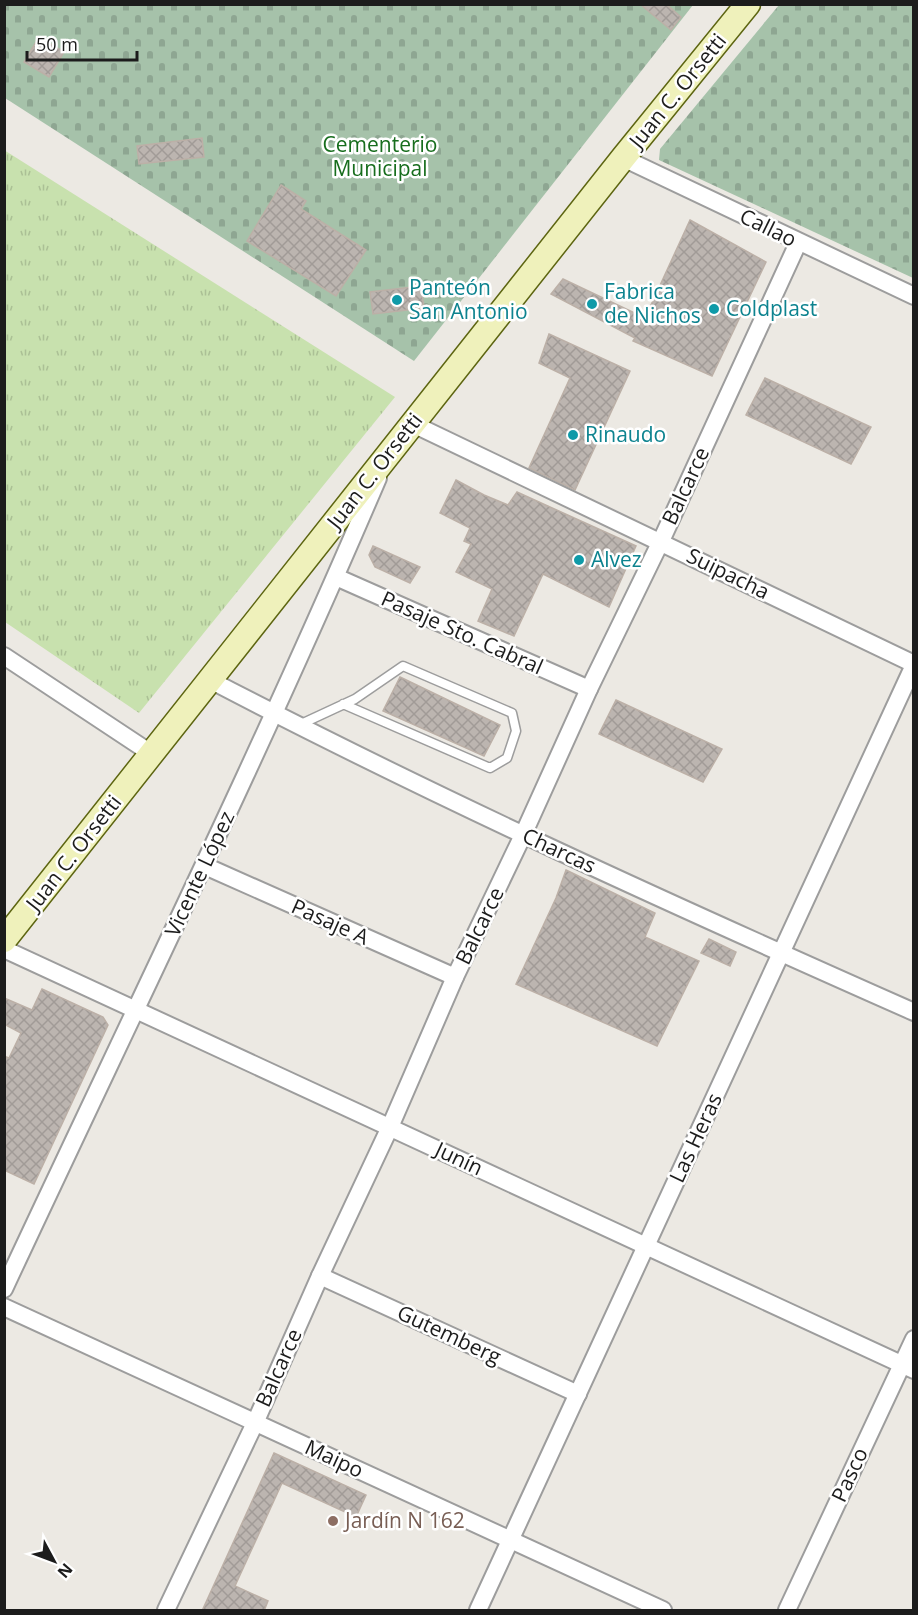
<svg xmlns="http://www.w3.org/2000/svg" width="918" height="1615" font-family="'Open Sans',sans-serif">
	<defs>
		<pattern id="grass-tufts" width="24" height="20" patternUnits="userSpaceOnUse" patternTransform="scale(1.5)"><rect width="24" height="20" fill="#c8e1ae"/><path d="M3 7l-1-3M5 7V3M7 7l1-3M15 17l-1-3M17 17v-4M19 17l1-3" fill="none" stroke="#abc095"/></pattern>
		<pattern id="cemetery-stones" width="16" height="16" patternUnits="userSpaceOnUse" patternTransform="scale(1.5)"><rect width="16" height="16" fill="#a6c2aa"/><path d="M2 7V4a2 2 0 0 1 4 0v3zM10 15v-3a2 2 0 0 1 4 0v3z" fill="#8ea692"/></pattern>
		<pattern id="building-cross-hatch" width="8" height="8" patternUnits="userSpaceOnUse" patternTransform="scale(1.5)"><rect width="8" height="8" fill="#bcb5b0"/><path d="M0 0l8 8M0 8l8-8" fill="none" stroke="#a19b97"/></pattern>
	</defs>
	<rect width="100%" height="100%" fill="#ece9e3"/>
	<path fill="url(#grass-tufts)" d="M4,150L395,397L139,713L5,622Z"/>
	<g fill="url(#cemetery-stones)">
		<path d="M4,5H693L414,361L5,98Z"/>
		<path d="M779,5H913V278L659,160L660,149Z"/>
	</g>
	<g fill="url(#building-cross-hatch)" stroke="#bcb0a7" stroke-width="1.5">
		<path d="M640,4H666L681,17L671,30Z"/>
		<path d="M39,37L64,52L49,77L24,62Z"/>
		<path d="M202,138L204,157L139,164L137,146Z"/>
		<path d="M281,185L306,201L301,209L366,250L336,296L247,241Z"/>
		<path d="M690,220L766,262L712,376L633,341L635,338L551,294L563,279L645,318Z"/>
		<path d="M421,286L424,308L373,314L370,292Z"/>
		<path d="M549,334L630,371L575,490L529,468L570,378L539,363Z"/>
		<path d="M765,378L871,427L851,464L746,415Z"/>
		<path d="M456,480L484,495L508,505L517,492L636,546L609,607L543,574L514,636L478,621L492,589L456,572L471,544L464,541L470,528L440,513Z"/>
		<path d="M373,546L420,567L410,583L375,567L369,555Z"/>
		<path d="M400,677L500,725L484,756L383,711Z"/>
		<path d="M616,700L722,749L703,782L599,734Z"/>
		<path d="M566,870L655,913L645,937L699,961L657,1046L516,984L556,898Z"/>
		<path d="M709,939L736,952L730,966L701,953Z"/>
		<path d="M42,989L103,1017L108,1025L34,1184L4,1170V1056L9,1058L21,1033L4,1024V998L32,1010Z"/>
		<path d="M274,1453L366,1495L356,1517L282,1483L235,1586L268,1601L264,1611H202Z"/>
	</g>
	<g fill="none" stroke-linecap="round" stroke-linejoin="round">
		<defs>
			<path id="lane" d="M299,725L355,699L403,666L512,713L516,731L507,758L490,768L343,704"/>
			<g id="street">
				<path d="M623,158L914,296"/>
				<path d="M413,424L914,664"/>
				<path d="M336,577L589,689"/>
				<path d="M4,656L152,754"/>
				<path d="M210,680C440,800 677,907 914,1012"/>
				<path d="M205,866L455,977"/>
				<path d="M4,949L914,1370"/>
				<path d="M320,1276L578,1394"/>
				<path d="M4,1289C130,1019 261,752 378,478"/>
				<path d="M4,1307L663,1610"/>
				<path d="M166,1610L255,1423L320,1276L390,1127L455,977L523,835L589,689L661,541L798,243"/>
				<path d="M478,1610L914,665"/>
				<path d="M787,1610L914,1339"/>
			</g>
			<path id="secondary" d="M4,940L623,158L748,4"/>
		</defs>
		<use href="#lane" stroke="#9d9d9d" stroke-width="11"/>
		<use href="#street" stroke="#9d9d9d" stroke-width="20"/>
		<use href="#secondary" stroke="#5d6511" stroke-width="27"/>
		<use href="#lane" stroke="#fff" stroke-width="8"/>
		<use href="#street" stroke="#fff" stroke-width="16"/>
		<use href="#secondary" stroke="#eff1bb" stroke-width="24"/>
	</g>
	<g fill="#0f9aa8" stroke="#fff" stroke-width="2">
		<circle cx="397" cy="300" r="6"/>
		<circle cx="592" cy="304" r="6"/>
		<circle cx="714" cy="309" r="6"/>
		<circle cx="573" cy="435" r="6"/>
		<circle cx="579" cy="560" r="6"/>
	</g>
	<circle fill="#8d6e63" stroke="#fff" stroke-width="2" cx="333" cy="1521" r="6"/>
	<g text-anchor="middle" stroke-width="5" stroke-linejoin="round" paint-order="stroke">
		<g font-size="21" fill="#1c1c1c" stroke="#fff">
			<text transform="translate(678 91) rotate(-51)" y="7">Juan C. Orsetti</text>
			<text transform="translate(768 228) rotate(26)" y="7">Callao</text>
			<text transform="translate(375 471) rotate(-52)" y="7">Juan C. Orsetti</text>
			<text transform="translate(686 486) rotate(-65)" y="7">Balcarce</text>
			<text transform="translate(728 574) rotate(26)" y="7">Suipacha</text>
			<text transform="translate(462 633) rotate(24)" y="7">Pasaje Sto. Cabral</text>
			<text transform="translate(559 851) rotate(25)" y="7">Charcas</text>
			<text transform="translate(74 853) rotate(-52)" y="7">Juan C. Orsetti</text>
			<text transform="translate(200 874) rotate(-65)" y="7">Vicente López</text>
			<text transform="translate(330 922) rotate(24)" y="7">Pasaje A</text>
			<text transform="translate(480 926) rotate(-64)" y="7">Balcarce</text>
			<text transform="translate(696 1138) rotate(-65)" y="7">Las Heras</text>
			<text transform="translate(459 1159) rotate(25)" y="7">Junín</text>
			<text transform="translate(449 1335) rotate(25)" y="7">Gutemberg</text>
			<text transform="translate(279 1368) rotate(-66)" y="7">Balcarce</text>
			<text transform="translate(334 1459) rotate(25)" y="7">Maipo</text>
			<text transform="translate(850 1475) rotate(-65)" y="7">Pasco</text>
		</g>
		<g font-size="21" fill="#176d1d" stroke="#fff">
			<text x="380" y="152">Cementerio<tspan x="380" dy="24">Municipal</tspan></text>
		</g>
		<g font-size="21" fill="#0d838f" stroke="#fff" text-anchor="start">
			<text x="409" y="295">Panteón<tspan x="409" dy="24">San Antonio</tspan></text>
			<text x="604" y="299">Fabrica<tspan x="604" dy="24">de Nichos</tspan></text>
			<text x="726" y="316">Coldplast</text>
			<text x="585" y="442">Rinaudo</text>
			<text x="591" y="567">Alvez</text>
		</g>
		<g font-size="21" fill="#785e54" stroke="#fff" text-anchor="start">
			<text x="345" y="1528">Jardín N 162</text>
		</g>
	</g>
	<rect width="918" height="1615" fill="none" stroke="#1c1c1c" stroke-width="12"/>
	<g transform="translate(54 1561) rotate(131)" stroke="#ffffff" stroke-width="4.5" paint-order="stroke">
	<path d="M0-4.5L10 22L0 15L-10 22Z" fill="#1c1c1c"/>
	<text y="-9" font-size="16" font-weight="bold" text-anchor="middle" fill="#1c1c1c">N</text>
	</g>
	<path d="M27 51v9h110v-9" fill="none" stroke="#1c1c1c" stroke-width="3"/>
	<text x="36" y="51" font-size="18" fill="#1c1c1c" stroke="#ffffff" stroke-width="4.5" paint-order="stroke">50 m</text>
</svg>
